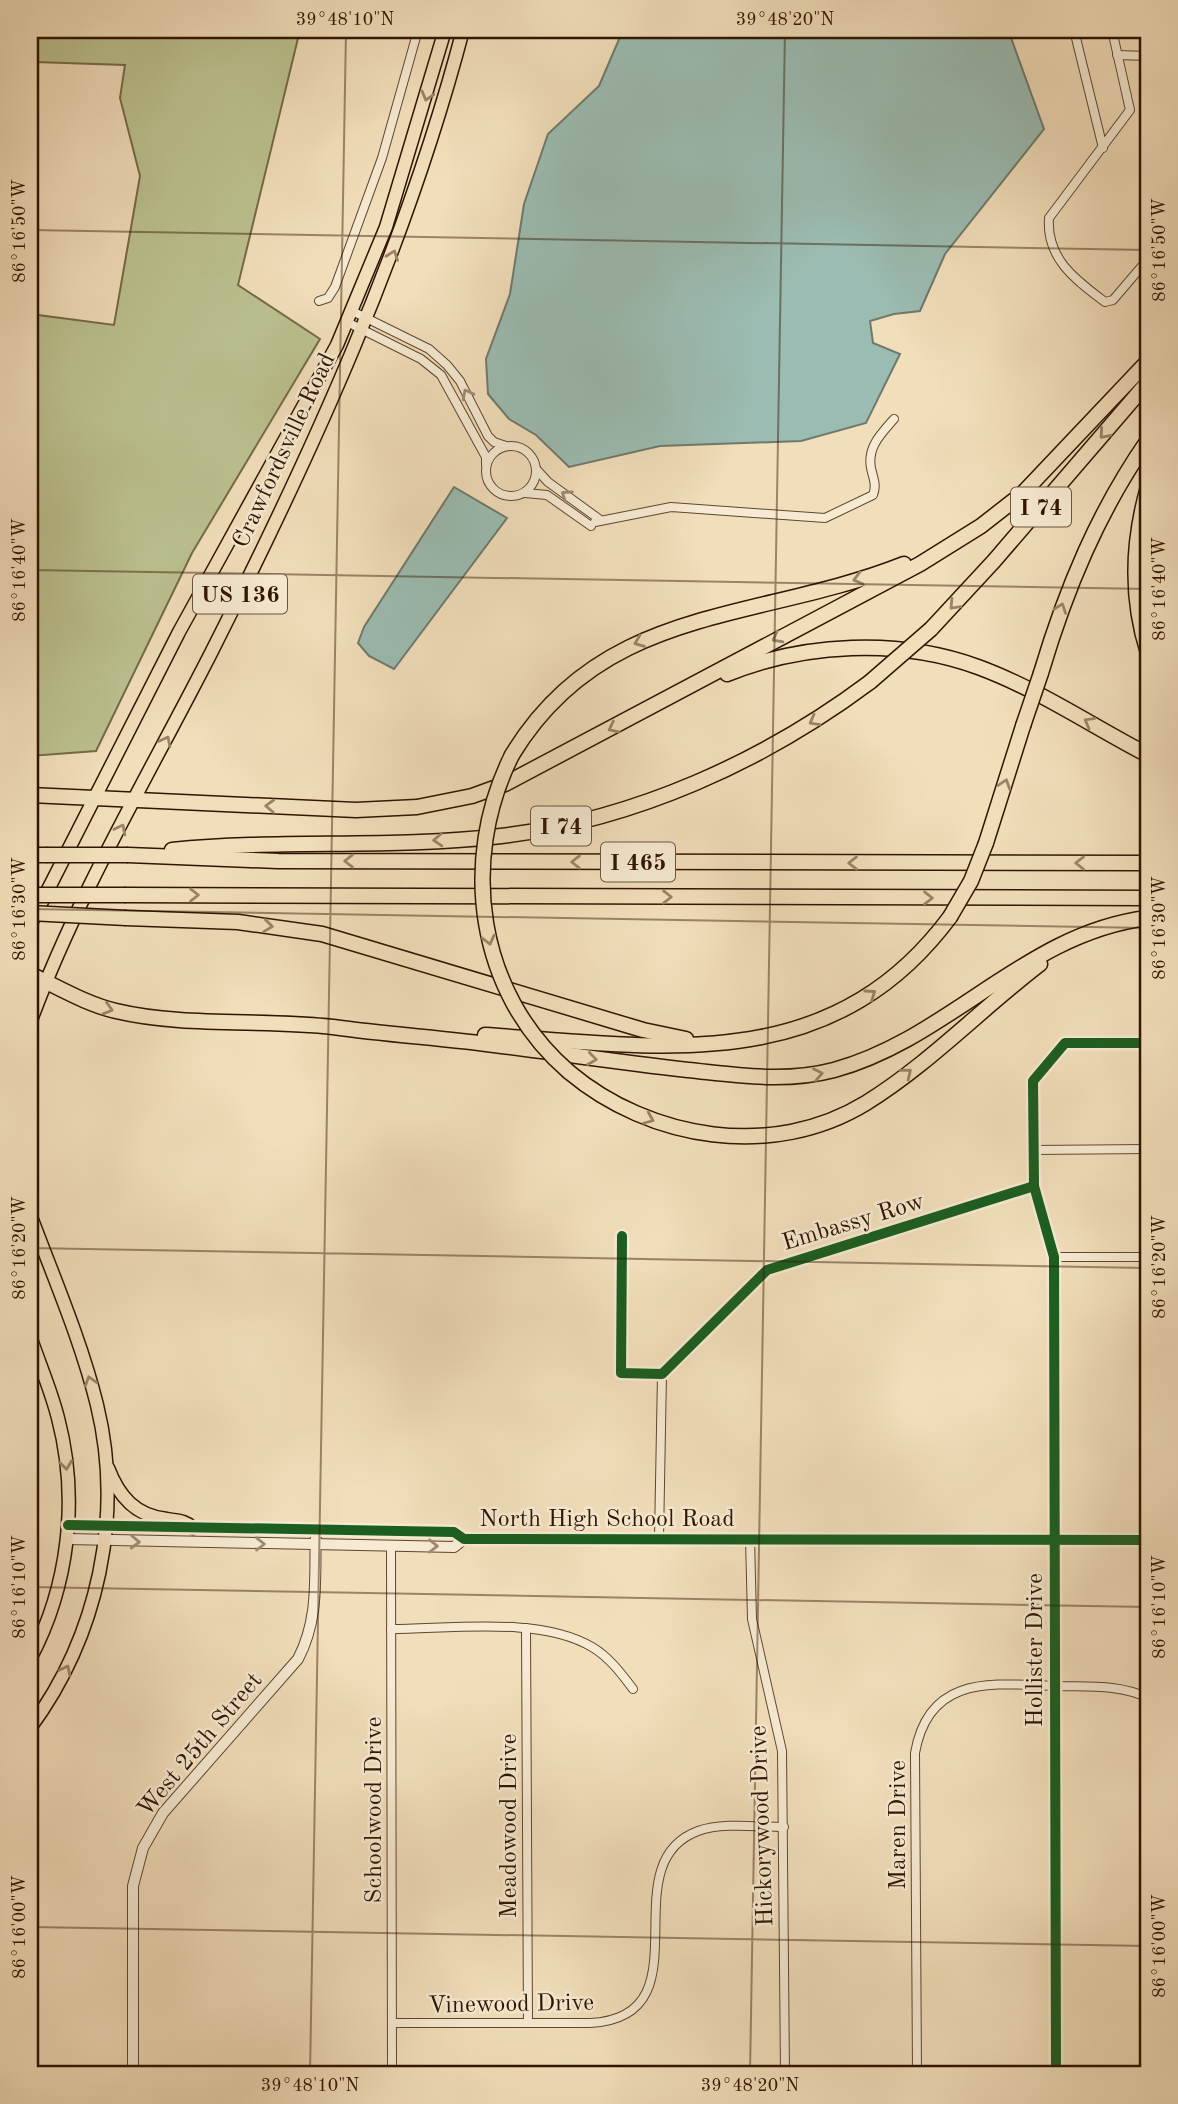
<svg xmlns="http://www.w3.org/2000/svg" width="1178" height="2104" font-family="'Old Standard TT',serif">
	<rect width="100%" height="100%" fill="#f1deba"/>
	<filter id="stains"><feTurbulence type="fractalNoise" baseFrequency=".00286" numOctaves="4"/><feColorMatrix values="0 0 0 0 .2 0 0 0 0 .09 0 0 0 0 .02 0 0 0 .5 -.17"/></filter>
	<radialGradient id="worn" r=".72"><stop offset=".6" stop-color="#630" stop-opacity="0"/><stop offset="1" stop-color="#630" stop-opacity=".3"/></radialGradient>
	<path fill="#bbc18f" stroke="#766a48" stroke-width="2" d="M30,30H181L250,34L210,30H300L238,285L320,339L192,553L96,751L30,756V314L114,325L140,176L120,98L125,65L35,62L30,71Z"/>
	<g fill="#9bbcb2" stroke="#70796b" stroke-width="2">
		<path d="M623,30H970L1010,35L1044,129L945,254L920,311L894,314L870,321L873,343L900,354L866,423L801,441L660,446L569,467L536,435L509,419L488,394L486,359L510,294L524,204L548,134L599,86Z"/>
		<path d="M454,487L507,518L394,669L369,656L358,643L364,627Z"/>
	</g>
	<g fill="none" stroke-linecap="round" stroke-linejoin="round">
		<defs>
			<g id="minor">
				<path d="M1074,30L1103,148"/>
				<path d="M1112,30L1130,110L1049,218C1046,259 1076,280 1105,302L1113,300L1148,259"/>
				<path d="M1117,55L1148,56"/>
				<path d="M319,301L328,298L335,287L382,158L418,30"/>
				<path d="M352,311L429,349L447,365L460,381L488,436L494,442L506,446"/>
				<path d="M347,322L421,359L441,375L486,457V464"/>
				<circle cx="511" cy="471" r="25"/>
				<path d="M536,469L548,482L599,519"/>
				<path d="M525,493L547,495L591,526"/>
				<path d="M595,522L671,507L825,518L873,495C877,485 873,478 871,468C867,447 881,434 894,419"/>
				<path d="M1033,1150L1148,1149"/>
				<path d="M622,1236L621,1373L662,1374L767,1270L1034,1186"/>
				<path d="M1054,1257H1148"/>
				<path d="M659,1538L662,1374"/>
				<path d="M750,1538L752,1619L782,1751L785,2074"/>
				<path d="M391,1546L392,2074"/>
				<path d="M526,1628L528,2023"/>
				<path d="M391,1629C450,1629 541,1616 592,1647C609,1657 621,1673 633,1689"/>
				<path d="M393,2023H590C710,2017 608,1864 698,1831C723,1822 757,1827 784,1827"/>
				<path d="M917,2074L915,1753C929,1673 994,1684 1057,1686C1088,1687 1120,1684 1148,1698"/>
				<path d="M1056,2074L1054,1257L1034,1186L1033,1081L1065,1043H1148"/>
			</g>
			<g id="tertiary">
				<path d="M68,1525L454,1532L464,1539L1148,1540"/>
				<path d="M67,1539L454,1547L464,1539"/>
				<path d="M133,2074V1886L143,1848L163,1813L298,1659C320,1617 314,1576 316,1530"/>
			</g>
			<g id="primary">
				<path d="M30,925L179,632L337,345L386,227L445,30"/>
				<path d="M30,1023C77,895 150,773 212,651C313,451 406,247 463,30"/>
				<path d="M30,1214C53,1276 81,1340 97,1405C124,1516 98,1636 30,1728"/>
				<path d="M30,1336C39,1363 51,1390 58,1418C79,1498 69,1586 30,1659"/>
				<path d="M108,1468C119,1497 136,1516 167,1519C177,1521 185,1520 193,1528"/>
			</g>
			<g id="motorway">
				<path d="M1148,487C1132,543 1130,597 1148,653"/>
				<path d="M931,629L994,561L1148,382"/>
				<path d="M1041,673C1066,589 1098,512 1148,440"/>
				<path d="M727,674C804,643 899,638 978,667C1038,689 1092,726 1148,755"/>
				<path d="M512,755C603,604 758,622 904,564"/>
				<path d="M30,795L356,810L417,807L472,796L505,784L920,564L981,526L1022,494L1148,361"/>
				<path d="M986,843L1023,726"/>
				<path d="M172,850C281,839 392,849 501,836C634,820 763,762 870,682"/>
				<path d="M30,855H46"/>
				<path d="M128,855L278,861L1148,863"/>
				<path d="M126,895L1148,898"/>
				<path d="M126,918L238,922L322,934L643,1030L686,1039"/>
				<path d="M30,974C58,987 86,1004 116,1011C183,1027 263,1019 333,1027C389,1035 446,1038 502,1046C564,1054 626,1063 688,1070C737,1075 785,1083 834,1070C949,1039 1027,932 1148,918"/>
				<path d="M485,1035C661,1047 830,1078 950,917"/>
				<path d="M569,1072C650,1140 773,1160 866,1103C929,1064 981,1009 1040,964"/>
			</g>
		</defs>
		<use href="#minor" stroke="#60462e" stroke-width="10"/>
		<use href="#tertiary" stroke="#60462e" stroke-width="12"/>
		<use href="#primary" stroke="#301400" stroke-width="15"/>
		<use href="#motorway" stroke="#301400" stroke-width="17"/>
		<use href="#minor" stroke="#f6ead2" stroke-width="8"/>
		<use href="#tertiary" stroke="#f6ead2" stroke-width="10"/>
		<use href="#primary" stroke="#f1deba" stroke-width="12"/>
		<use href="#motorway" stroke="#f1deba" stroke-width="14"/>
		<defs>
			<g id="motorway-bridge">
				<path d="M870,682L931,629"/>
				<path d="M1023,726L1041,673"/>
				<path d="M512,755C459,861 477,993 569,1072"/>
				<path d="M46,855H128"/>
				<path d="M30,895H126"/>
				<path d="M30,913L126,918"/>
				<path d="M950,917L971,881L986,843"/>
			</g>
		</defs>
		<use href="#motorway-bridge" stroke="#301400" stroke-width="17" stroke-linecap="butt"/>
		<use href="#motorway-bridge" stroke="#f1deba" stroke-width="14"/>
		<defs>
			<g id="cycleway">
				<path d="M622,1236L621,1373L662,1374L767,1270L1034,1186"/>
				<path d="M68,1525L454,1532L464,1539L1148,1540"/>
				<path d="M1056,2074L1054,1257L1034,1186L1033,1081L1065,1043H1148"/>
			</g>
		</defs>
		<use href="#cycleway" stroke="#f6ead2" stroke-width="15"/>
		<use href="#cycleway" stroke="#1b5e20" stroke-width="10"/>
	</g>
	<defs><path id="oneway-chevron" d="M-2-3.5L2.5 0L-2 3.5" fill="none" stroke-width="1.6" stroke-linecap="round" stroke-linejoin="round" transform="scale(1.75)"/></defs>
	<g stroke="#9a8366">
		<use href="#oneway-chevron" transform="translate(427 96) rotate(106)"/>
		<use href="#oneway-chevron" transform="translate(393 255) rotate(-70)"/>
		<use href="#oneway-chevron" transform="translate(1104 434) rotate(131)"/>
		<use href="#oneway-chevron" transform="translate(858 579) rotate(165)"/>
		<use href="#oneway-chevron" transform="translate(954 605) rotate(133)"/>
		<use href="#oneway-chevron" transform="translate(1061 608) rotate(-70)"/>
		<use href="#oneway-chevron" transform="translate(777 638) rotate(152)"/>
		<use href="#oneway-chevron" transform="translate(639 642) rotate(158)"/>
		<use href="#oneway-chevron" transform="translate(814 721) rotate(151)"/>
		<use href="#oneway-chevron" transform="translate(1089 722) rotate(-151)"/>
		<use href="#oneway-chevron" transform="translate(613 728) rotate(153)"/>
		<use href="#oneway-chevron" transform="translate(166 741) rotate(-63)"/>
		<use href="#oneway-chevron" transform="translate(1005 784) rotate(-72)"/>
		<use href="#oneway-chevron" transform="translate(270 806) rotate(-178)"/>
		<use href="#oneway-chevron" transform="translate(121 829) rotate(-63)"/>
		<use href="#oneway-chevron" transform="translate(438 840) rotate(177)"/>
		<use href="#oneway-chevron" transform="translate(349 861) rotate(-180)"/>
		<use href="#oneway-chevron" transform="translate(576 862) rotate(-180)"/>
		<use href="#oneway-chevron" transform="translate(853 863) rotate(-180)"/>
		<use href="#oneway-chevron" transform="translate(1080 863) rotate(-180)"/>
		<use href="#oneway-chevron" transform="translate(194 895)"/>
		<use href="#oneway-chevron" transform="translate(667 897)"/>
		<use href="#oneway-chevron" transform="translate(928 898)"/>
		<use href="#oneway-chevron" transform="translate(268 926) rotate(7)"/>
		<use href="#oneway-chevron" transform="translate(489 940) rotate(76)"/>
		<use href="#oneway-chevron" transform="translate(871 994) rotate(-35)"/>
		<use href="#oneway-chevron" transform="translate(108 1009) rotate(17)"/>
		<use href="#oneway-chevron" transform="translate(592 1059) rotate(8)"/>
		<use href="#oneway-chevron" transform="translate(907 1073) rotate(-39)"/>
		<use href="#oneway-chevron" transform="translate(818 1074) rotate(-11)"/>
		<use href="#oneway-chevron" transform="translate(649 1119) rotate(23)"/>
		<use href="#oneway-chevron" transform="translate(90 1381) rotate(-107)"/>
		<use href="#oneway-chevron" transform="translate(66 1465) rotate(83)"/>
		<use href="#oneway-chevron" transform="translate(66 1670) rotate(-63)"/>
	</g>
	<g stroke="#9d8a74">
		<use href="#oneway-chevron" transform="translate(467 394) rotate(-117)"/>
		<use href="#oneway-chevron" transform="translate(566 495) rotate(-145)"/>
		<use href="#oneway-chevron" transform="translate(135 1542) rotate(2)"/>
		<use href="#oneway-chevron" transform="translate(260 1544)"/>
		<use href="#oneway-chevron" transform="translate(433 1546) rotate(1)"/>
	</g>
	<path fill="none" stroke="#301400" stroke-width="2" stroke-opacity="0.45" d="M30,230L1148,250M30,570L1148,589M30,909L1148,928M30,1248L1148,1268M30,1587L1148,1607M30,1927L1148,1946M310,2074L346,30M750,2074L785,30"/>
	<g text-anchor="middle" stroke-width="5" stroke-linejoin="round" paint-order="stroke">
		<g fill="#f6ead2" stroke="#6b543f" stroke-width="2">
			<rect x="1011" y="487.5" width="60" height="39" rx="5"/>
			<rect x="193" y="574.5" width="94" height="39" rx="5"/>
			<rect x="531" y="806.5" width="60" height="39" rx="5"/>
			<rect x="601" y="842.5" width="74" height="39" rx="5"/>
		</g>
		<g font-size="23" font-weight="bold" fill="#301400">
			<text x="1041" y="515">I 74</text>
			<text x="240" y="602">US 136</text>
			<text x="561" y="834">I 74</text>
			<text x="638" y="870">I 465</text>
		</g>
		<g font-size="24" fill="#301400" stroke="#f6ead2">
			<text transform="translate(283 450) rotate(-65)" y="8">Crawfordsville Road</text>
			<text transform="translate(853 1221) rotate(-17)" y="8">Embassy Row</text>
			<text x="607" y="1526">North High School Road</text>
			<text transform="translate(1034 1650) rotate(-90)" y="8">Hollister Drive</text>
			<text transform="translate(199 1744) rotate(-50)" y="8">West 25th Street</text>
			<text transform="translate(373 1810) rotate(-90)" y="8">Schoolwood Drive</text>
			<text transform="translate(897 1825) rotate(-90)" y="8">Maren Drive</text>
			<text transform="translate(508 1826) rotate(-90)" y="8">Meadowood Drive</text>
			<text transform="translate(761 1826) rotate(-92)" y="8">Hickorywood Drive</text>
			<text transform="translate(511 2003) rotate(-1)" y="8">Vinewood Drive</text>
		</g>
	</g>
	<rect width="1178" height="2104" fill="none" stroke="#f1deba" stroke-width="77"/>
	<rect x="38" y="38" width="1102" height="2028" fill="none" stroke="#301400" stroke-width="2.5"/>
	<g font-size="18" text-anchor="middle" fill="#301400">
		<text x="345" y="25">39°48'10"N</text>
		<text x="785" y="25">39°48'20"N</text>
		<text transform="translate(19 231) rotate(-90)" y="6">86°16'50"W</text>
		<text transform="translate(1159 250) rotate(-90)" y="6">86°16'50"W</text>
		<text transform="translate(19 570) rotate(-90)" y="6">86°16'40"W</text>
		<text transform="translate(1159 589) rotate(-90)" y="6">86°16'40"W</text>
		<text transform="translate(19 909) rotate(-90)" y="6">86°16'30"W</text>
		<text transform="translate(1159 928) rotate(-90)" y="6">86°16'30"W</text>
		<text transform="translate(19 1248) rotate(-90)" y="6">86°16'20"W</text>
		<text transform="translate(1159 1267) rotate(-90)" y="6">86°16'20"W</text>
		<text transform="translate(19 1587) rotate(-90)" y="6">86°16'10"W</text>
		<text transform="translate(1159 1607) rotate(-90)" y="6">86°16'10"W</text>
		<text transform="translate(19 1927) rotate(-90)" y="6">86°16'00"W</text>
		<text transform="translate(1159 1946) rotate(-90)" y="6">86°16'00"W</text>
		<text x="310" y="2091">39°48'10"N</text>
		<text x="750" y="2091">39°48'20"N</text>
	</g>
	<rect width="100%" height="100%" filter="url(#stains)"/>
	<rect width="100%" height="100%" fill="url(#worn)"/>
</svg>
